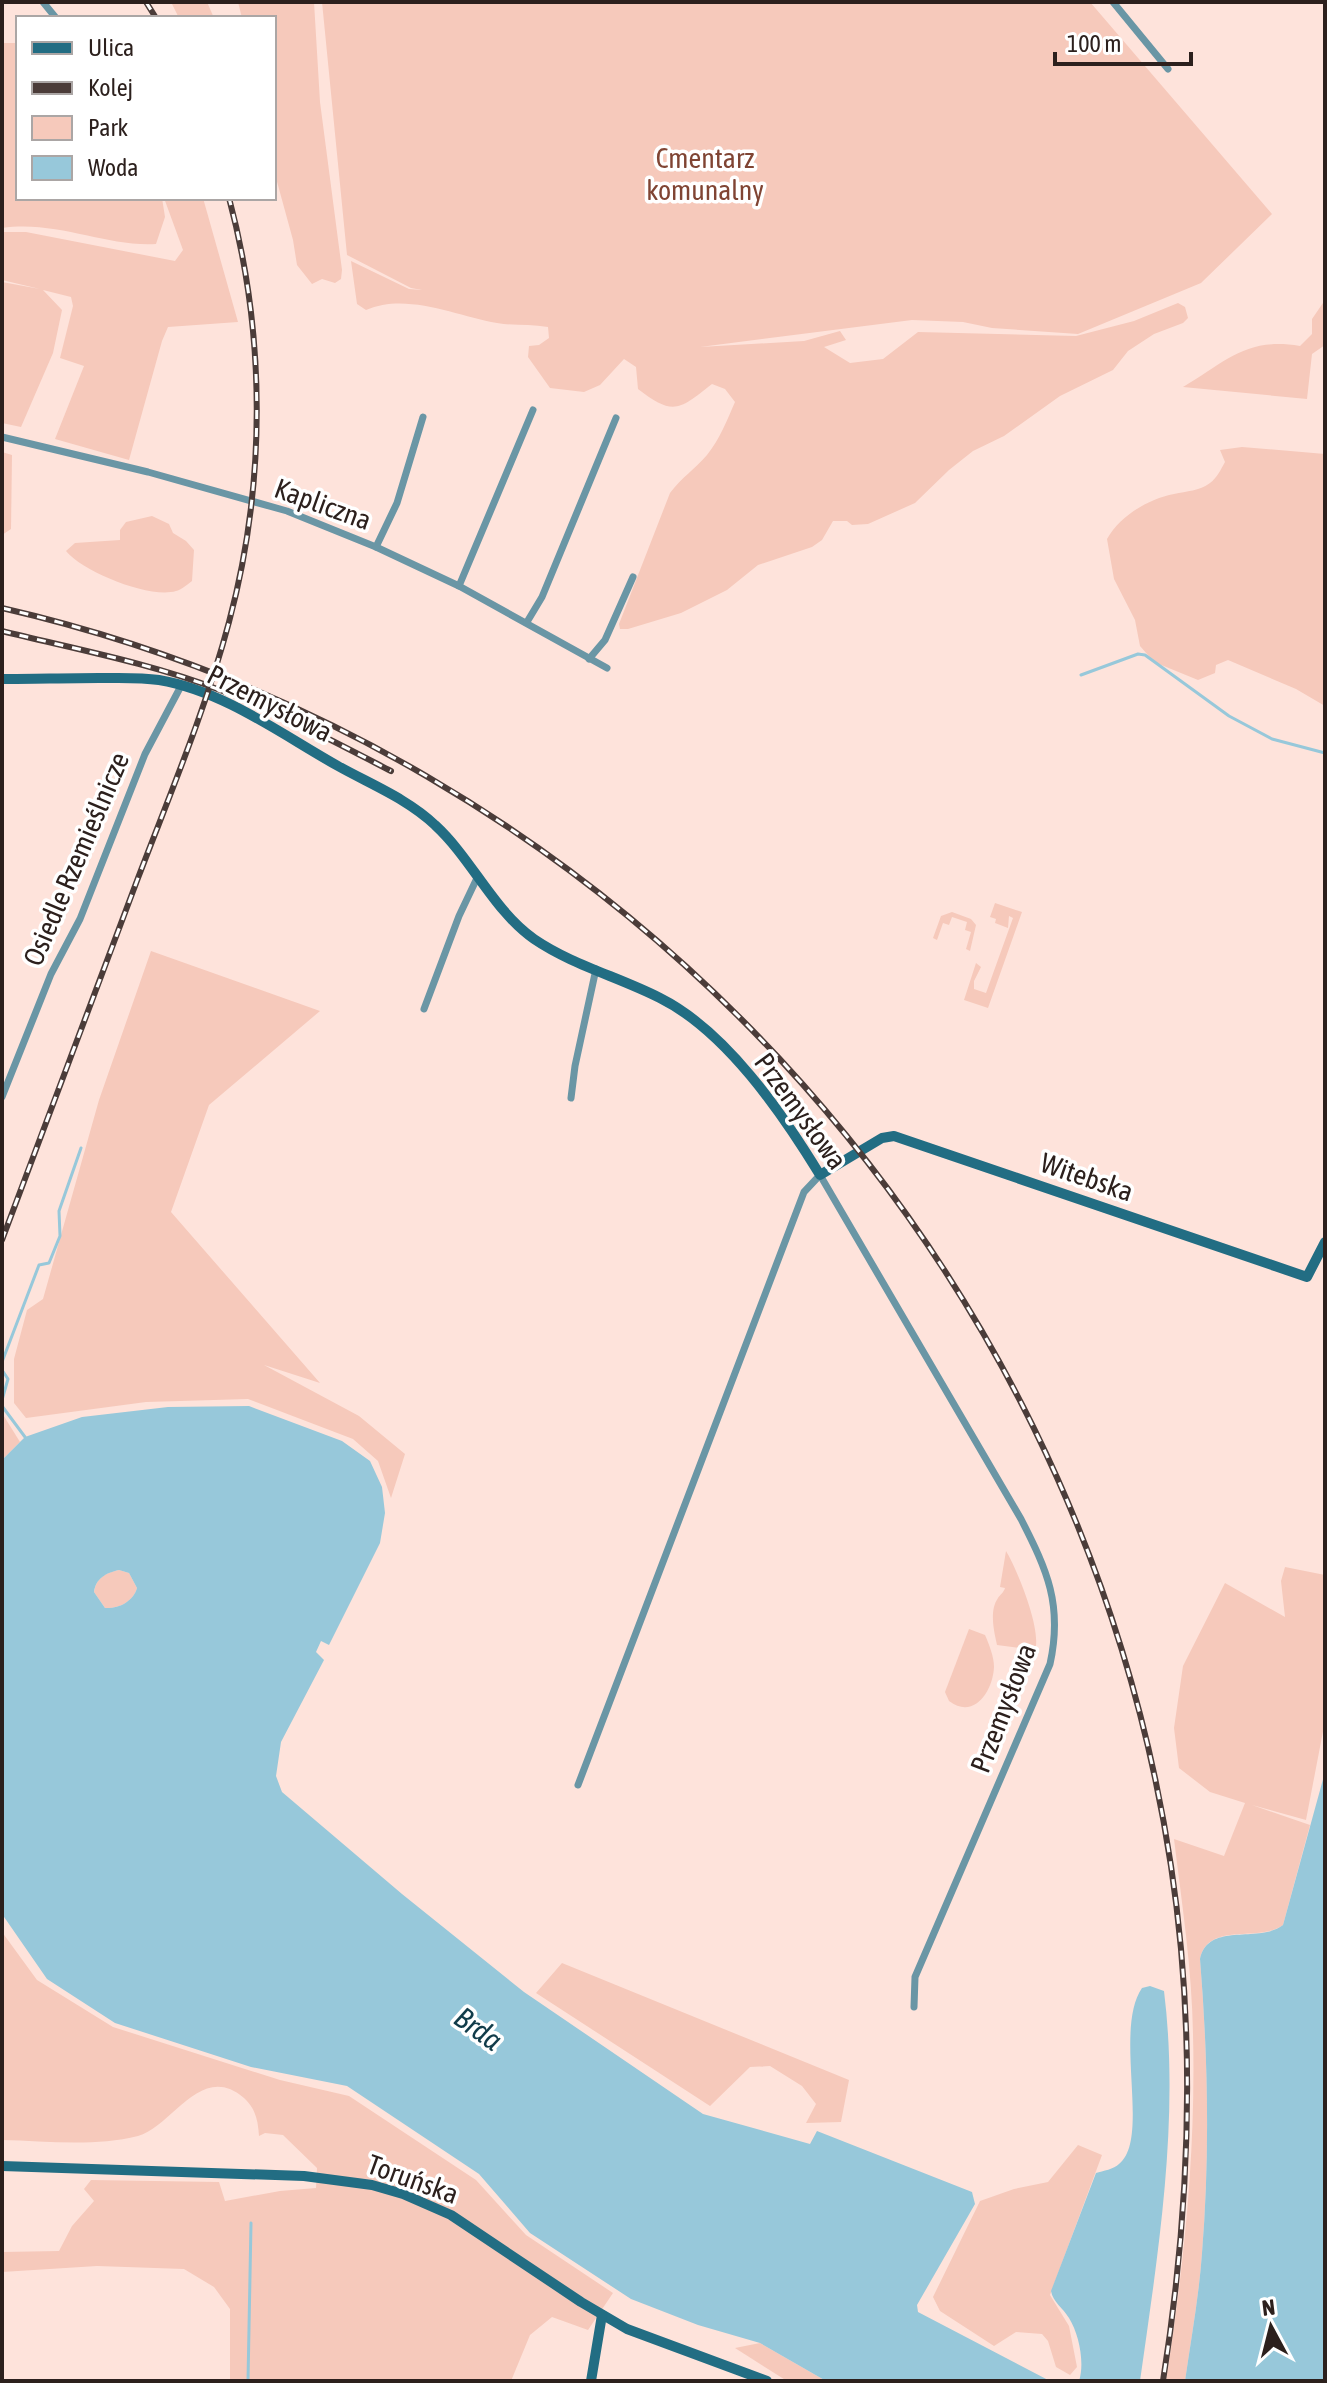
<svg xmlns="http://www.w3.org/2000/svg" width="1327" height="2383" font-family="'Asap Condensed',sans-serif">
	<rect width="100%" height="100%" fill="#fee3db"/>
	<g fill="#f6c9bb">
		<path d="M171,2H207L214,18H179Z"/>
		<path d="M238,2H314L320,102L342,270L341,279L335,283L322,279L312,284L297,265L293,240L276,178L274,157V18H242Z"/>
		<path d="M322,2H1090L1272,214L1201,283L1078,334L992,328L963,322L912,320L700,347L804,341L840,331L846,340L824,347L850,363L883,359L918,332L1076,336L1134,321L1178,303L1185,307L1188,318L1183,323L1154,334L1128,351L1113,370L1060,396L1004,436L973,451L949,470L915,503L868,524L852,525L847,521H833L822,540L812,547L758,565L727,590L681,613L628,629H620L619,624L670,493C681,478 695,469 707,455C720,439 727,420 735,402L725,389L712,384C680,409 674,417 638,389L636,367L624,359L600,385L584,392L550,388L528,357L529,346L539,345L549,338L548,327C531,324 514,326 497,323C456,316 407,292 366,310L357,304L351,261L409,289L422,290L411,288L347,255Z"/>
		<path d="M2,43H18V198H162L165,217L156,244C105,247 57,220 2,228Z"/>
		<path d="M164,198H203L238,322L168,327L162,341L129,460L55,439L84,366L60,358L73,306L71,297L43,290L62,310L53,353L21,427L2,423V282L40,289L2,280V232H26L175,261L183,250Z"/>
		<path d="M1325,300V345L1312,354L1307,399L1183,387C1227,361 1246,337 1300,346L1312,334V319Z"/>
		<path d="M1242,447L1325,454V706L1296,689L1228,660L1216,665L1215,673L1198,680L1154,662L1140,646L1135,620L1114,579L1107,539C1120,516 1148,499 1174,494C1187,491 1199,491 1210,483C1217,478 1221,469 1225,462L1220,450Z"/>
		<path d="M2,452L12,455L11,529L2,535Z"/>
		<path d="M152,516L169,524L173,533L186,541L194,550L192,581C188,584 181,590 176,591C150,599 83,572 66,551L75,543L120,540V530L126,522Z"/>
		<path d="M995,903L1022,912L988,1008L964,1000L976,963L981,967L974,981V989L986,993L1013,918L1009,916L1008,928L995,923L996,919L990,917Z"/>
		<path d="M952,912L971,919L976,925L970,951L966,949L971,932L965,930L967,922L952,917L949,925L943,923L937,940L933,938L941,916Z"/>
		<path d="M151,951L320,1011L209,1105L171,1212L320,1383L264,1365L359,1416L405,1454L391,1498L378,1461L353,1439L248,1399L146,1402L26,1418L14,1403V1359L27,1310L43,1299L99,1100Z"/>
		<path d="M2,1413L20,1442L2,1460Z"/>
		<path d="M1006,1551C1017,1569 1042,1630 1035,1650L997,1645C994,1631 989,1611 998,1598C1000,1595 1004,1592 1005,1588L1000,1587Z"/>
		<path d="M1285,1567L1325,1575V1721L1306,1820L1252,1805L1310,1825L1283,1925C1259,1943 1208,1921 1200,1959C1208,2057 1210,2155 1202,2253C1199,2296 1191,2339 1185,2381H1166C1184,2266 1196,2151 1193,2034C1192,1969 1182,1904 1174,1839L1224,1856L1245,1803L1210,1792L1179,1768L1174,1728L1183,1666L1225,1583L1285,1617L1281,1581Z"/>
		<path d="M119,1570L129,1573L137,1588C133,1602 118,1609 105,1608L94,1592C96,1578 105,1573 119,1570Z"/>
		<path d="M969,1629L985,1635C989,1644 994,1657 994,1667C993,1691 974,1720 949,1701L945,1692Z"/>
		<path d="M2,1932L37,1980L113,2027L280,2080L349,2096L476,2180L526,2235L613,2293L588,2330L552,2317L530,2335L511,2381H230V2309L214,2287L184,2269L97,2266L2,2272V2252L59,2251L72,2226L94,2201L84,2189L91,2180L219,2182L225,2201L280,2191L316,2188L317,2168L283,2135L265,2133L259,2136C258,2121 256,2109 244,2098C201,2061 172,2127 138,2136C94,2147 46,2141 2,2140Z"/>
		<path d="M562,1963L849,2080L841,2122L806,2123L816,2104L802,2086L770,2066L750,2067L710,2106L536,1993Z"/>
		<path d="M1078,2145L1102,2155L1050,2295L1069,2326L1077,2367L1070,2375L1056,2367L1048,2341L1042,2334L1016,2332L994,2346L940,2311L933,2297L980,2201L1014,2189L1048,2182Z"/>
		<path d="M760,2343L826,2381H787L735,2348Z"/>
	</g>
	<g fill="#97c8da" fill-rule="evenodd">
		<path d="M249,1406L342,1441L370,1461L382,1487L385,1513L380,1543L329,1645L321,1641L316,1652L324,1660L281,1742L276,1776L282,1792L402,1894L524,1992L703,2114L810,2144L817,2131L972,2192L975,2204L917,2305L918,2312L1050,2381H826L760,2343L698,2325L631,2299L530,2233L479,2174L347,2086L251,2067L115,2023L47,1979L2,1914V1460L25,1437L82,1417L168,1407ZM119,1570L129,1573L137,1588C133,1602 118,1609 105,1608L94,1592C96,1578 106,1573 119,1570Z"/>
		<path d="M1325,1772V2381H1185C1191,2339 1199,2296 1202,2253C1210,2155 1208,2057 1200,1959C1208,1921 1259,1944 1283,1925Z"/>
		<path d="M1150,1986L1164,1991C1180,2120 1158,2253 1140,2381H1079C1085,2363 1079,2334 1069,2318C1063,2308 1053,2302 1051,2291L1096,2173C1103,2171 1114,2169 1119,2164C1151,2139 1113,2030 1142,1988Z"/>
	</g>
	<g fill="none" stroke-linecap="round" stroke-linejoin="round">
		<g stroke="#97c8da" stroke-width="3">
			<path d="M1081,675L1138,654L1145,655L1229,716L1272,739L1325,753"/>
			<path d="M2,1362L39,1265L49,1263L60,1236L59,1211L81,1148"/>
			<path d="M2,1370L8,1379L2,1400"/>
			<path d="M2,1406L25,1437"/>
			<path d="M248,2381L251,2223"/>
		</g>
		<g stroke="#6a96a5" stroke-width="7">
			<path d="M43,2L56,18"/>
			<path d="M1113,2L1168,69"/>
			<path d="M2,437L148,472L287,511L376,547L459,586L607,668"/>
			<path d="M376,547L397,503L423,417"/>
			<path d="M459,586L533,410"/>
			<path d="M527,622L542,597L616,418"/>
			<path d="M589,659L605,640L633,577"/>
			<path d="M424,1009L459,916L478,876"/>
			<path d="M2,1097L51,974L80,919L145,754L181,686"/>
			<path d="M571,1098L575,1066L596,969"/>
			<path d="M578,1785L804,1192L820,1175L1021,1519C1047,1570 1063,1605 1050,1664L915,1977L914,2007"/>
		</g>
		<g stroke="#226d83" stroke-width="10">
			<path d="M2,679C34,679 66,678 99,678C119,678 139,677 159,680C224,691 281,734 338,766C370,784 408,799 435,825C472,859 493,910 534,939C572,965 619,977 660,998C726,1031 782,1113 820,1175L882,1138L894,1136L1307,1277L1325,1242"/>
			<path d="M2,2166L304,2176L372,2185L403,2194L451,2215L581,2302L627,2329L767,2381"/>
			<path d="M591,2381L602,2315"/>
		</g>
		<defs>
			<g id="rail">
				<path d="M146,2L156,18"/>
				<path d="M2,608C608,747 1078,1250 1171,1866C1197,2038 1190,2210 1163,2381"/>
				<path d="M2,631C75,649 150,663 220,690C279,712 335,742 391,771"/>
				<path d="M2,1240C47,1119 93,999 138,878C170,794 206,709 229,622C266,484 266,336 229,198"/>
			</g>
		</defs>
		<use href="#rail" stroke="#4b3c39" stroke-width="6"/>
		<use href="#rail" stroke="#fff" stroke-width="3" stroke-dasharray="9" stroke-linecap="butt"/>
	</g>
	<g text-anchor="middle" stroke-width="7" stroke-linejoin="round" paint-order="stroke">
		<g font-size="28" fill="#804433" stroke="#fff">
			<text x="705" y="168">Cmentarz<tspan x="705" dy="32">komunalny</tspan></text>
		</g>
		<g font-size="28" fill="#2c201d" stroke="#fff">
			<text transform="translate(323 504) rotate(20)" y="10">Kapliczna</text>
			<text transform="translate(270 703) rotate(27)" y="10">Przemysłowa</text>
			<text transform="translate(76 859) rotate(-67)" y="10">Osiedle Rzemieślnicze</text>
			<text transform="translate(801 1111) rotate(54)" y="10">Przemysłowa</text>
			<text transform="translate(1087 1177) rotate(19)" y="10">Witebska</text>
			<text transform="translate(1003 1708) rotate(-69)" y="10">Przemysłowa</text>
			<text transform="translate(413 2179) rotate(20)" y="10">Toruńska</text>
		</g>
		<g font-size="30" font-style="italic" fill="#113c4a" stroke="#fff">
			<text transform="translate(478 2029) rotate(36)" y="10">Brda</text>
		</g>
	</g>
	<rect width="1327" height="2383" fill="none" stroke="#2c201d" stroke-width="8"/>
	<rect x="16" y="16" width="260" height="184" fill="#ffffff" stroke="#aba6a5" stroke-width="2"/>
	<rect x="32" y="42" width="40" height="12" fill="#226d83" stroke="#aba6a5" stroke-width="2"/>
	<text x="88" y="56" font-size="24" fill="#2c201d">Ulica</text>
	<rect x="32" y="82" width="40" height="12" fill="#4b3c39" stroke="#aba6a5" stroke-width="2"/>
	<text x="88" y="96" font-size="24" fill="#2c201d">Kolej</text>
	<rect x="32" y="116" width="40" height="24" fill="#f6c9bb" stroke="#aba6a5" stroke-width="2"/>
	<text x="88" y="136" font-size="24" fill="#2c201d">Park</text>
	<rect x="32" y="156" width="40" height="24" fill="#97c8da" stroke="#aba6a5" stroke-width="2"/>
	<text x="88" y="176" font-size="24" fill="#2c201d">Woda</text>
	<g transform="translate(1271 2327) rotate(353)" stroke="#ffffff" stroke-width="6" paint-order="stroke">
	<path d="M0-6L14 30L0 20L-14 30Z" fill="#2c201d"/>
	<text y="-12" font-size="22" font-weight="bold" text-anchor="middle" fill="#2c201d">N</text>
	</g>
	<path d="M1055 52v12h136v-12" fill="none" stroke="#2c201d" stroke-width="4"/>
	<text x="1067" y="52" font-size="24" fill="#2c201d" stroke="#ffffff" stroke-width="6" paint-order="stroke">100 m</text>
</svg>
